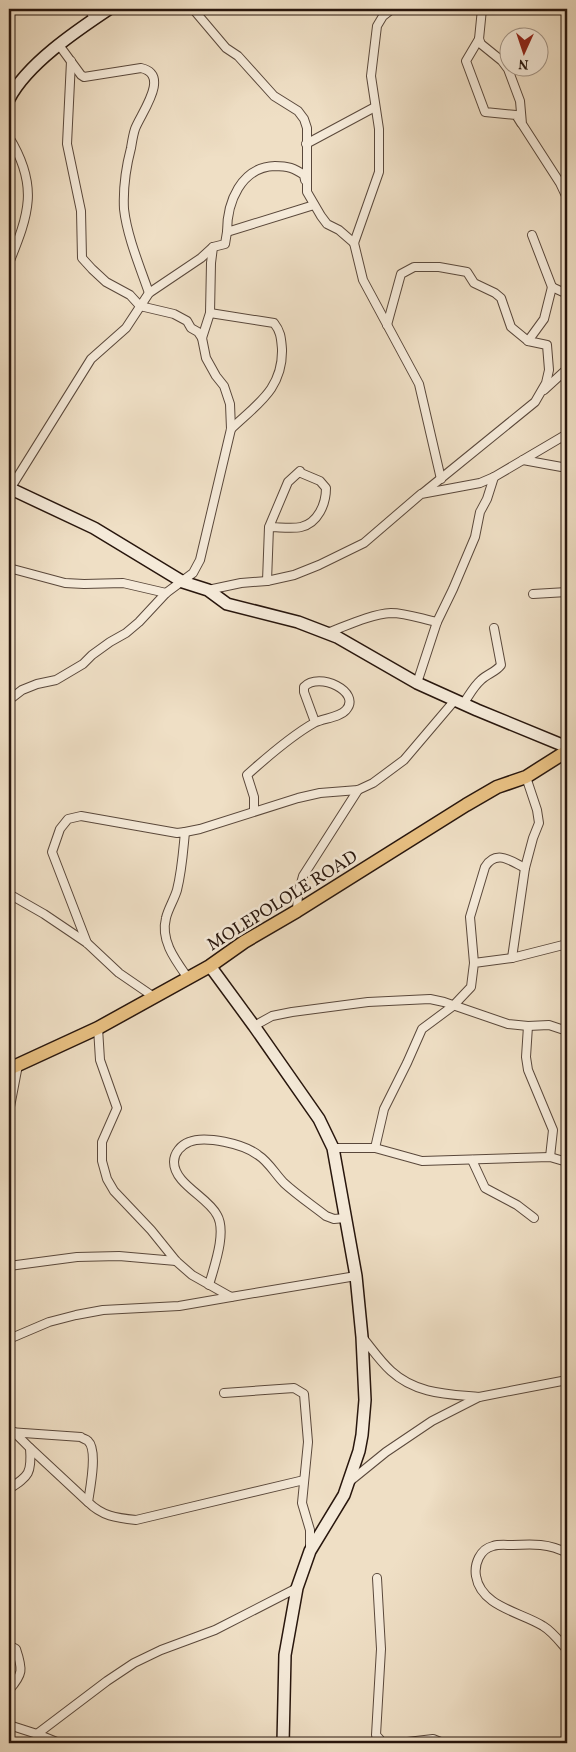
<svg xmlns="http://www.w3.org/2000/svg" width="576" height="1752" font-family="Vollkorn,serif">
	<rect width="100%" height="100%" fill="#efdfc5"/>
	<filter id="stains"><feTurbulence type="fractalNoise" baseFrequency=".004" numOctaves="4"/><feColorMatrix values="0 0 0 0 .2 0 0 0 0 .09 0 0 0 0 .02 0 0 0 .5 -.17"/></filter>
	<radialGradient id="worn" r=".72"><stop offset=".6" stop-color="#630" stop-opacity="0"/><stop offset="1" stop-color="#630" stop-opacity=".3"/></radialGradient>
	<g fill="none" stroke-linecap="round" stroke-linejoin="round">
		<defs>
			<g id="street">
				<path d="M88,9L95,18"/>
				<path d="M193,9L226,48L238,56L274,96L298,111L304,119L307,128V192L321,216L327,224L339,230L354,243"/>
				<path d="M392,9L383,16L377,26L371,76L379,129V172L354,243L363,280L419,384L441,479"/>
				<path d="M482,9L479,39L481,44L502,61L508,69L520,101L522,124L560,183L567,198"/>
				<path d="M479,39L466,61L485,112L516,115L521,123"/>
				<path d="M59,45L81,75L84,77L141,68C171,75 141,113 135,129C133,135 132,142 131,148C126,167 123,189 124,209C127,236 140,267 149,293"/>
				<path d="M71,61L67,144L81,211L82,258L92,269L106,282L130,295L140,306L174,314L187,321L191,328L198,332L202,338"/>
				<path d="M9,137C39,186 29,214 9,263"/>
				<path d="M306,144L375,107"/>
				<path d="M305,180L304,175C294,168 288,166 275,166C241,167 227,202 227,232L314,205"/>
				<path d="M532,235L552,287L567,294"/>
				<path d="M210,313L274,323C281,332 281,338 282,349C283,389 257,404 231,429"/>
				<path d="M387,325L401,274L414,267H439L467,272L474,283L495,293L501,298L511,327L528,341"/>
				<path d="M544,390L567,369"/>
				<path d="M523,460L567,468"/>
				<path d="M10,489L91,359L126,328L149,293L201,258L213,247L225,244L227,232"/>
				<path d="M423,493L535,402L546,383L549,370L547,345L528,341L544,319L552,287"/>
				<path d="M9,568L65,583L84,584L123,583L166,593"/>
				<path d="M267,581L269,527L288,482L300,471L301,473L320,481L326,488C326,504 318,523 301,527C292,529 279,527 269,527"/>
				<path d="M208,590L241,583L267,581L294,575L319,565L364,543L421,494L480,483L494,477L567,434"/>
				<path d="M533,594L567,592"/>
				<path d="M327,633C346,626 371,614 391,613C406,613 422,619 437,622"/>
				<path d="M417,683L437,622L453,589L475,537L480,512L487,499L494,477"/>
				<path d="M9,700L22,690L37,684L56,680L83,664L92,655L110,642L126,633L139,622L166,593L193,573L200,560L231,429L230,404L224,386L216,376L206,358L202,338L210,313L211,263L213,247"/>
				<path d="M463,704C469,696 473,687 481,680C487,674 496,672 501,665L494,628"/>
				<path d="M254,811V797L247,775C267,757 291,736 314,723C323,718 339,718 346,710C362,692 319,671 304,687V692L315,722"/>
				<path d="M185,832L200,829L298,798L320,793L358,790L373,783L404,760L455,700"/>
				<path d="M9,894L44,914L87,943L119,973L154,997"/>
				<path d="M297,911L298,894L303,876L358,790"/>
				<path d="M87,943L52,852L60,829L68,819L81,816L177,833L185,832C183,852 182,870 177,890C174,900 168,909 166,918C160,941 176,961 188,978"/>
				<path d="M512,958L525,868L533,838L539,823L537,810L526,777"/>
				<path d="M474,963L470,917L485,867C496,849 511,861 525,868"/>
				<path d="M254,1026L272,1016L292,1012L368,1002L430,999L444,1002L508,1024L528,1026L549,1025L567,1031"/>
				<path d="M528,1026L526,1057L528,1070L553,1130L550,1157"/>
				<path d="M98,1028L100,1060L117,1108L102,1142V1161L107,1179L114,1191L151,1230L176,1261L192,1275L231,1297L356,1276"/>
				<path d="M9,1112L18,1065"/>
				<path d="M333,1148H375L384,1109L407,1063L422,1029L453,1006L471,987L474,963L512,958L567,944"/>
				<path d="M375,1148L422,1161L550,1157L567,1162"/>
				<path d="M472,1160L485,1188L517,1205L534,1218"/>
				<path d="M9,1266L77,1257L119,1256L176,1261"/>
				<path d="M209,1285C214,1267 227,1232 217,1215C208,1197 174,1184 174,1162C174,1153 181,1145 189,1142C205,1135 244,1144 258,1155C269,1162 275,1174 284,1183C297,1195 312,1205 326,1216L334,1219L345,1218"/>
				<path d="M363,1338C372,1349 380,1361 391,1371C416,1394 447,1394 479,1397"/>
				<path d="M9,1339L49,1322L76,1315L103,1310L179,1306L231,1297"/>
				<path d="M224,1393L294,1388L304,1394L308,1442L302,1503L310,1530V1549"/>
				<path d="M9,1432L81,1437C83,1439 86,1439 88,1441C98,1450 90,1489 88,1502C102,1516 116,1518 136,1520L304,1480"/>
				<path d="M30,1448L88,1502"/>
				<path d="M349,1482L386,1452L432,1421L479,1397L567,1380"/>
				<path d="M9,1489C29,1476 32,1473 30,1448L14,1432"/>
				<path d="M567,1553C549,1543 532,1544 512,1545C506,1545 499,1544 493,1546C480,1549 474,1564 476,1576C481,1607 521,1612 543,1626C553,1632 560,1642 567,1650"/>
				<path d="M377,1578L381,1649L376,1735L383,1743"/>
				<path d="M9,1645L16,1649C23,1670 23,1674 9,1690"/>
				<path d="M9,1725L37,1734L59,1743"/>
				<path d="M37,1734L107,1681L134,1663L161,1650L215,1630L297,1588"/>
				<path d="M399,1743L433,1739L443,1743"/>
			</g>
			<g id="secondary">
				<path d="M9,99C27,64 76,31 109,9"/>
				<path d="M9,488L94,528L183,582L208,590L227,604L298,622L337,637L417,683L477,710L567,747"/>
				<path d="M210,966L254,1026L319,1119L333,1148L356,1276L362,1337L365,1400L362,1435L359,1451L344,1495L310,1551L297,1588L285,1655L283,1743"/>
			</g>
			<path id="primary" d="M9,1069L98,1028L210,966L244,942L297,911L466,805L497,787L526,777L567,751"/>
		</defs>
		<use href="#street" stroke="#5a483b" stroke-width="10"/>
		<use href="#secondary" stroke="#28160d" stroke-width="14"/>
		<use href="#primary" stroke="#28160d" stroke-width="15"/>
		<use href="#street" stroke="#f5ead9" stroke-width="8"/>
		<use href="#secondary" stroke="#f5ead9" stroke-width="11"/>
		<use href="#primary" stroke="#e8c082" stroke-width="12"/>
	</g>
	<g text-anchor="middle" stroke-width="5" stroke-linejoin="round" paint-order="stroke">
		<g font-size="18" fill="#28160d" stroke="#f5ead9">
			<text transform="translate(282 900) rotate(-32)" y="6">MOLEPOLOLE ROAD</text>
		</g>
	</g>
	<rect width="576" height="1752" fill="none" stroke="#efdfc5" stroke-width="30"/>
	<rect x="10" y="10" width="556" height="1732" fill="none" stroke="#28160d" stroke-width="2.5"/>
	<rect x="15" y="15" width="546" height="1722" fill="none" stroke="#28160d"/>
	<g transform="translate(524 52) rotate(183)"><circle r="24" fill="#f5ead9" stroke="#a39587"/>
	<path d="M0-4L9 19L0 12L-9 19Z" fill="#8f2418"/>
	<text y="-8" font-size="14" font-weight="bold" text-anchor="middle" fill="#28160d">N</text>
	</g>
	<rect width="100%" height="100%" filter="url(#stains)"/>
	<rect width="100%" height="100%" fill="url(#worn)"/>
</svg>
